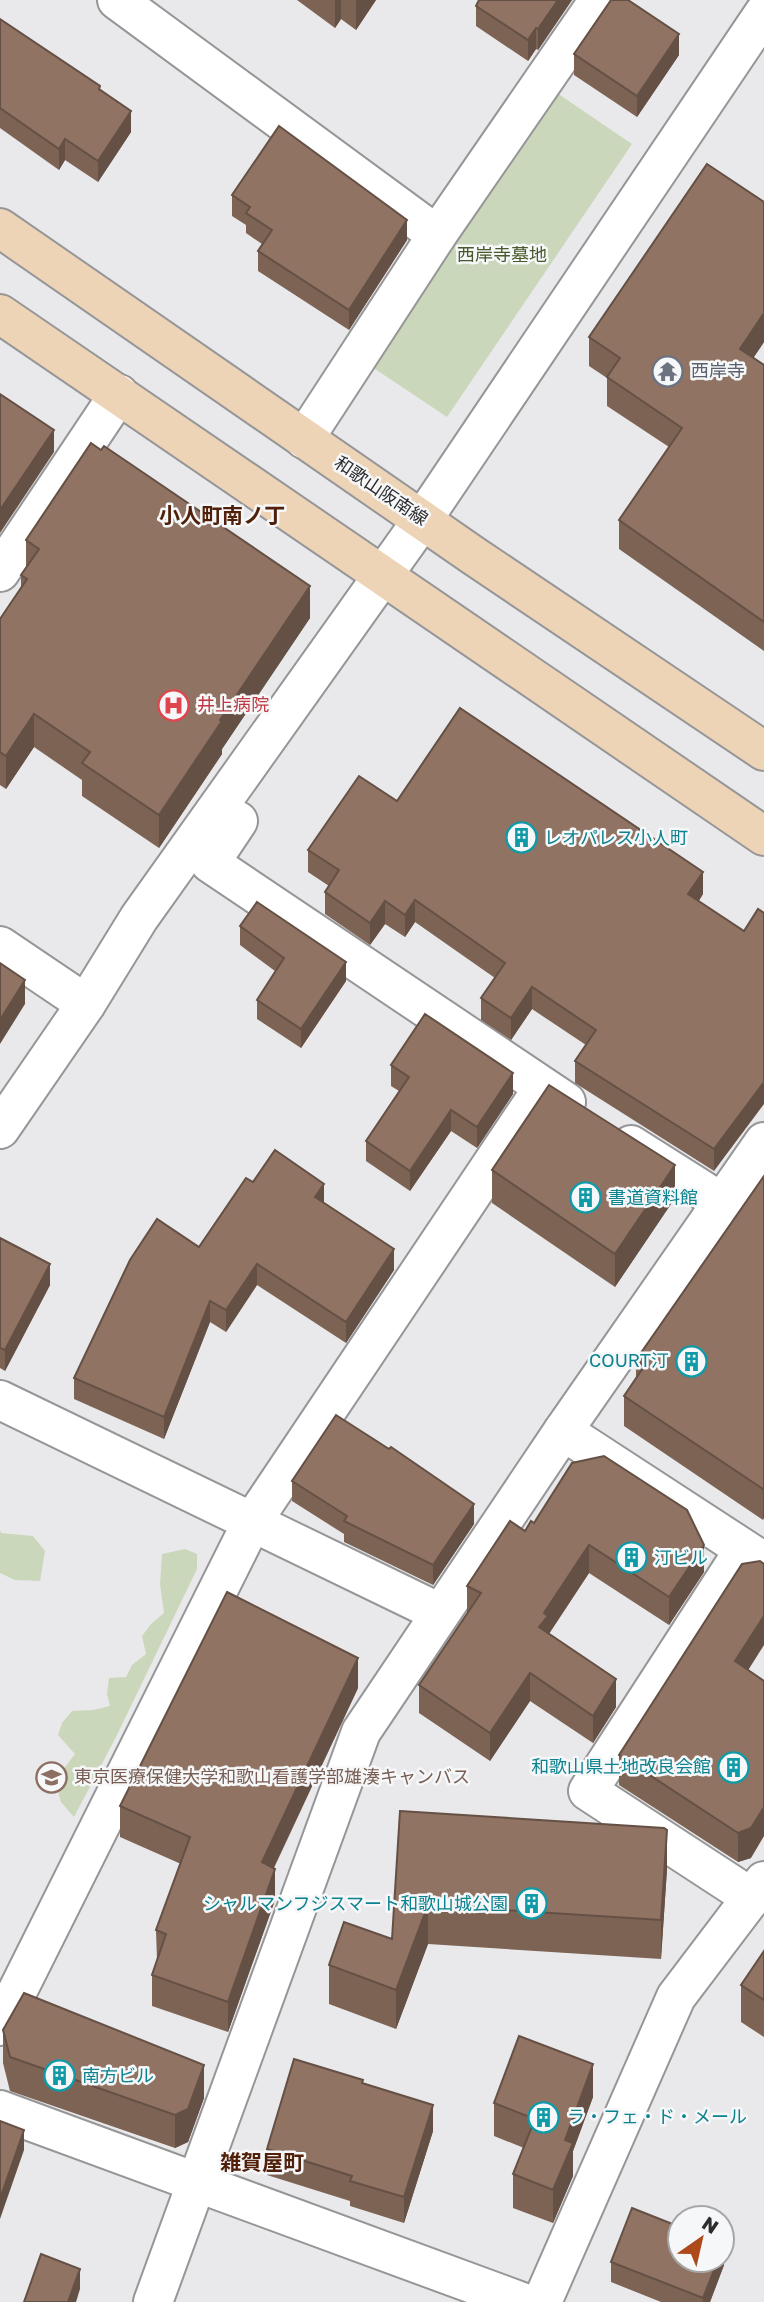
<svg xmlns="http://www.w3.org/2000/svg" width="764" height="2302" font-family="'Golos Text','Noto Sans JP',sans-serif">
	<rect width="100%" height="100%" fill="#e9e9eb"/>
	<g fill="#cbd7bb">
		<path d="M557,93L632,144L447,417L372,367Z"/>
		<path d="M0,1530L1,1533L33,1536L45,1551L40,1581L15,1580L0,1573Z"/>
		<path d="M185,1549L197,1554V1569L116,1737L74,1817L61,1802L55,1780L75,1754L58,1735L62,1723L72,1711L93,1710L110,1706L107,1694L109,1678L126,1677L132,1665L146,1654L142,1636L151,1624L164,1613L160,1584L162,1554Z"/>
	</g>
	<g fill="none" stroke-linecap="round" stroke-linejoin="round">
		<defs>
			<g id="minor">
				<path d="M117,0L437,235"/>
				<path d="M304,439L437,235L599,0"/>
				<path d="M0,572L119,394"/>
				<path d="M238,821L210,863L566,1102"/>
				<path d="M0,946L86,1004"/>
				<path d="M0,1129L86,1004L139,918L423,519L764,13"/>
				<path d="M631,1145L721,1202"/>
				<path d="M0,1400L440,1613"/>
				<path d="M563,1431L764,1562"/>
				<path d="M744,1550L588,1791L752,1898"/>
				<path d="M0,2026L252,1522L543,1088"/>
				<path d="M0,2110L522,2302"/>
				<path d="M153,2302L361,1732L563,1431L764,1142"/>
				<path d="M542,2302L676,1997L764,1881"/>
			</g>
			<g id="secondary">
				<path d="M0,228L474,556L764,751"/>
				<path d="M0,314L764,836"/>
			</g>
		</defs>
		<use href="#minor" stroke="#969698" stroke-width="42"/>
		<use href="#secondary" stroke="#969698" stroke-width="42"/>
		<use href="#minor" stroke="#fff" stroke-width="38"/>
		<use href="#secondary" stroke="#eed4b6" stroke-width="38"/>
	</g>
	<g fill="#7c6354">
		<path d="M297,0H376L356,30L341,19L335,28Z"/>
		<path d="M479,0H572L538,50L536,49L528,61L476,26V6Z"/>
		<path d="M0,19L100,90L131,132L98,182L65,160L59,170L0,128Z"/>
		<path d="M574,54L679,55L637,117L574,75Z"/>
		<path d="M232,195L407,240L349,330L258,271V251L262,244L246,233V225L232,216Z"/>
		<path d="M589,337L764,342L753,358L764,365V651L619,549V520L669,447L607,406V378L589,366Z"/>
		<path d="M26,540L310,618L222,749V754L159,848L82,796V780L34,747L6,789L0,785V619L21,588V575L26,569Z"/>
		<path d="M397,801L703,894L699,901L744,931L714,1171L575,1083V1061L586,1045L532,1009L511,1040L481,1020V998L495,978L415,922L405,937L385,924L370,945L325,914V892L329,886L308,872V850Z"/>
		<path d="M240,926L346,981L301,1048L257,1019V1000L275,971L240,945Z"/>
		<path d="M391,1065L513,1094L477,1148L451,1131L410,1191L366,1161V1141L399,1091L391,1086Z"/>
		<path d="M492,1170L675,1198L615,1287L492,1203Z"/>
		<path d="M764,1176L763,1520L624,1426V1396L636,1378V1360Z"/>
		<path d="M253,1182L324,1203L394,1270L346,1343L257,1285L226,1332L210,1322L164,1439L74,1399V1378L199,1247Z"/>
		<path d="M0,1238L50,1285L5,1371L0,1368Z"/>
		<path d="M389,1449L474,1524L433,1585L344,1542V1534L292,1501V1481Z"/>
		<path d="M534,1523L704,1572L669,1625L589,1573L549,1634L616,1707L593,1743L530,1701L490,1761L419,1713V1685L467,1614V1586Z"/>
		<path d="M748,1670L751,1858L738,1862L619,1785V1755Z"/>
		<path d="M358,1688L274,1868L275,1900L228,2032L152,2006V1975L157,1961L156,1930L181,1864L120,1837V1806Z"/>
		<path d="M400,1811L667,1869L661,1959L428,1944L396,2029L329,2004V1965L392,1939Z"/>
		<path d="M764,1951V2037L741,2022V1985Z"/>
		<path d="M3,2030L204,2098L188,2142L175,2148L10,2091L3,2063Z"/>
		<path d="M363,2083L433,2131L404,2223L350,2206V2201L267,2175V2149Z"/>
		<path d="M593,2097L573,2151V2176L553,2223L513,2208V2174L524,2148L494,2136V2103Z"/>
		<path d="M611,2262L724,2265L710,2302H661L611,2282Z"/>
	</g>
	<g fill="#655045">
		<path d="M335,0H341V19L335,28Z"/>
		<path d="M356,0H376L356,30Z"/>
		<path d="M558,0H572L538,50V29Z"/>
		<path d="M536,28V49L528,61V40Z"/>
		<path d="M679,34V55L637,117V96Z"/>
		<path d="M131,111V132L98,182V161Z"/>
		<path d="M65,139V160L59,170V149Z"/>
		<path d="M407,220V240L349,330V310Z"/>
		<path d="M764,313V342L740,378V349Z"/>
		<path d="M54,430V452L0,533V510Z"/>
		<path d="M310,586V618L222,749V754L159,848V815L220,720Z"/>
		<path d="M34,714V747L6,789V756Z"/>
		<path d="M703,872V894L688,916V894Z"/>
		<path d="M415,900V922L405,937V915Z"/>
		<path d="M385,901V924L370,945V923Z"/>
		<path d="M346,962V981L301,1048V1029Z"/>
		<path d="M25,980V1004L0,1044V1020Z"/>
		<path d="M532,987V1009L511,1040V1018Z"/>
		<path d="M513,1073V1094L477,1148V1127Z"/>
		<path d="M764,1082V1104L714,1171V1149Z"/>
		<path d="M451,1110V1131L410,1191V1171Z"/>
		<path d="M675,1165V1198L615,1287V1254Z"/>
		<path d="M324,1184V1205L315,1197Z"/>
		<path d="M394,1249V1270L346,1343V1322Z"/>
		<path d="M50,1264V1285L5,1371V1350Z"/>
		<path d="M257,1264V1285L226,1332V1310Z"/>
		<path d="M210,1301V1322L164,1439V1417Z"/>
		<path d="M764,1488V1518L763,1520V1489Z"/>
		<path d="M474,1504V1524L433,1585V1565Z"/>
		<path d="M589,1545V1573L548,1635L539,1627L544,1613Z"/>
		<path d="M704,1545V1572L669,1625V1597Z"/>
		<path d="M764,1616V1645L735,1691V1661Z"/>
		<path d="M358,1658V1688L262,1892V1862Z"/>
		<path d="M530,1673V1701L490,1761V1733Z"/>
		<path d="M616,1679V1707L593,1743V1716Z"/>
		<path d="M764,1807V1836L751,1858L738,1862V1833Z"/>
		<path d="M667,1830V1869L661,1959V1920Z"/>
		<path d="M275,1869V1900L228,2032V2002Z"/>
		<path d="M428,1905V1944L396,2029V1990Z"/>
		<path d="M593,2064V2097L573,2151V2176L553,2223V2190L565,2140Z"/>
		<path d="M204,2065V2098L188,2142L175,2148V2115Z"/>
		<path d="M433,2105V2131L404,2223V2197Z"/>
		<path d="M24,2130V2150L0,2219V2199Z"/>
		<path d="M724,2244V2265L710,2302H703V2298L718,2260H722V2251Z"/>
		<path d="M80,2269V2289L76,2302H68Z"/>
	</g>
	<g fill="#907362" stroke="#655045" stroke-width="2">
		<path d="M479,0H558L538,29L536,28L528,40L476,6Z"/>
		<path d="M611,0H628L679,34L637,96L574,54Z"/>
		<path d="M0,19L100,86L99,89L131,111L98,161L65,139L59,149L0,108Z"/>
		<path d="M279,126L407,220L349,310L258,251L272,230L246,213L250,207L232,195Z"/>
		<path d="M707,164L764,202V313L740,349L764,365V622L619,520L682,428L607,377L620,358L589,337Z"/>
		<path d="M0,394L54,430L0,510Z"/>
		<path d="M91,443L101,450L104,446L310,586L220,720L222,721L159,815L82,763L90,752L34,714L6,756L0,752V619L27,579L21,575L39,549L26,540Z"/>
		<path d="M460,708L703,872L688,894L744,931L758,909L764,913V1082L714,1149L575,1061L596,1030L532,987L511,1018L481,998L505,963L415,900L405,915L385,901L370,923L325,892L339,870L308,850L359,776L397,801Z"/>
		<path d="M257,902L346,962L301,1029L257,1000L284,958L240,926Z"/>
		<path d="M0,963L25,980L0,1020Z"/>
		<path d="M425,1014L513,1073L477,1127L451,1110L410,1171L366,1141L409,1077L391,1065Z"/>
		<path d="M549,1085L675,1165L615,1254L492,1170Z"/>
		<path d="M275,1150L324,1184L315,1197L394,1249L346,1322L257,1264L226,1310L210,1301L164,1417L74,1378L130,1260L157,1219L199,1247L246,1178L253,1182Z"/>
		<path d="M764,1176V1488L763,1489L624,1396L645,1365L636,1360Z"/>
		<path d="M0,1238L50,1264L5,1350L0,1348Z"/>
		<path d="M336,1415L389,1449L391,1447L474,1504L433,1565L344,1521L347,1516L292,1481Z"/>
		<path d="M604,1456L687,1510L704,1545L669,1597L589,1545L544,1613L548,1616L539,1627L616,1679L593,1716L530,1673L490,1733L419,1685L481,1593L467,1586L510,1521L525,1531L531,1521L534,1523L572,1463Z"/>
		<path d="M760,1561L764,1564V1616L735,1661L764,1681V1807L751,1828L738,1833L619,1755L742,1564Z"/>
		<path d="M227,1592L358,1658L262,1862L275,1869L228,2002L152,1975L166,1934L156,1930L190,1837L120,1806Z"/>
		<path d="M400,1811L664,1828L667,1830L661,1920L428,1905L396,1990L329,1965L344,1922L392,1939Z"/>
		<path d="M764,1951V2000L741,1985Z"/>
		<path d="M24,1993L204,2065L188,2109L175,2115L10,2057L3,2030Z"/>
		<path d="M519,2036L593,2064L565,2140L573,2143L553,2190L513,2174L535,2119L494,2103Z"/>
		<path d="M294,2059L363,2080L362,2083L433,2105L404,2197L350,2181L352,2176L267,2149Z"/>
		<path d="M0,2121L24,2130L0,2199Z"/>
		<path d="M632,2208L680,2227V2260H718L703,2298L611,2262Z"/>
		<path d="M41,2254L80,2269L68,2302H24Z"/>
	</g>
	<defs>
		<symbol id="temple-ring" viewBox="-11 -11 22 22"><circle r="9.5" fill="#f6f7f8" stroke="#6b7280" stroke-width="1.5"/><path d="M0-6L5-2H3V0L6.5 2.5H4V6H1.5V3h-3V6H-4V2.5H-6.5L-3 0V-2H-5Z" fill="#6b7280"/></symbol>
		<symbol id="hospital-ring" viewBox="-11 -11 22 22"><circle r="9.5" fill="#f6f7f8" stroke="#e0444e" stroke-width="1.5"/><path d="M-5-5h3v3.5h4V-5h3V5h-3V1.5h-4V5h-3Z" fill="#e0444e"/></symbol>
		<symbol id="building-ring" viewBox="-11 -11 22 22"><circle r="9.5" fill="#f6f7f8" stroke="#0f9aa8" stroke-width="1.5"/><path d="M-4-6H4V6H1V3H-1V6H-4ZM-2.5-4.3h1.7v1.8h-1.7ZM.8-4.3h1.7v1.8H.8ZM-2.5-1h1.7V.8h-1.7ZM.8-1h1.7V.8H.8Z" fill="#0f9aa8"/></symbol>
		<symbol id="school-ring" viewBox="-11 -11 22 22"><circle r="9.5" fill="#f6f7f8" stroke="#8d6e63" stroke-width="1.5"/><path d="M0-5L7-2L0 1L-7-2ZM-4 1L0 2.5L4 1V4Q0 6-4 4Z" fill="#8d6e63"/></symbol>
	</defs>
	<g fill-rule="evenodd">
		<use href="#temple-ring" x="650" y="354" width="35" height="35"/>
		<use href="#hospital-ring" x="156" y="688" width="35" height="35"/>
		<use href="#building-ring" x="504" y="820" width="35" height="35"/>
		<use href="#building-ring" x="568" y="1180" width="35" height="35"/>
		<use href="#building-ring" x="674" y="1344" width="35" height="35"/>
		<use href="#building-ring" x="614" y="1540" width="35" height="35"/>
		<use href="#building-ring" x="716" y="1750" width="35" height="35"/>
		<use href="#school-ring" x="34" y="1760" width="35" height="35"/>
		<use href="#building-ring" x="514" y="1886" width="35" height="35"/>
		<use href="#building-ring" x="42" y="2058" width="35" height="35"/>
		<use href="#building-ring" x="526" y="2100" width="35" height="35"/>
	</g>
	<g text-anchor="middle" stroke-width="5" stroke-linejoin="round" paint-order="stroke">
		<g font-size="18" fill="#485a2b" stroke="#f6f7f8">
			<text x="502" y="261">西岸寺墓地</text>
		</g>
		<g font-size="18" fill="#5b616d" stroke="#f6f7f8" text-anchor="start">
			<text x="691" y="377">西岸寺</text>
		</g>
		<g font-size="18" fill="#2d2d2e" stroke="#f6f7f8">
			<text transform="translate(381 491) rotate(34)" y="6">和歌山阪南線</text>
		</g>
		<g font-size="18" fill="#be3a42" stroke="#f6f7f8" text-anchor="start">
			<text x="197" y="711">井上病院</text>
		</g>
		<g font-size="18" fill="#0d838f" stroke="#f6f7f8" text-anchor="start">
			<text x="544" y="844">レオパレス小人町</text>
			<text x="608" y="1204">書道資料館</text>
			<text x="669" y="1367" text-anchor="end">COURT汀</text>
			<text x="654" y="1564">汀ビル</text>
			<text x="711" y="1773" text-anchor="end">和歌山県土地改良会館</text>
			<text x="508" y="1910" text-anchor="end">シャルマンフジスマート和歌山城公園</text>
			<text x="82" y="2082">南方ビル</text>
			<text x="567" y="2123">ラ・フェ・ド・メール</text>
		</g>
		<g font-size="18" fill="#785e54" stroke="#f6f7f8" text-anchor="start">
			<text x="74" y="1783">東京医療保健大学和歌山看護学部雄湊キャンバス</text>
		</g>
		<g font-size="21" font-weight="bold" fill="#51200a" stroke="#f6f7f8">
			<text x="222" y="523">小人町南ノ丁</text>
			<text x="262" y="2170">雑賀屋町</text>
		</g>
	</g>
	<g transform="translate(701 2239) rotate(34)"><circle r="33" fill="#f6f7f8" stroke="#a6a6a7" stroke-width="2"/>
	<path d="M0-5L12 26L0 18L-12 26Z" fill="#ae491c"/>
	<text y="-10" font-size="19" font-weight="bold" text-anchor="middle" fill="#2d2d2e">N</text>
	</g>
</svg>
